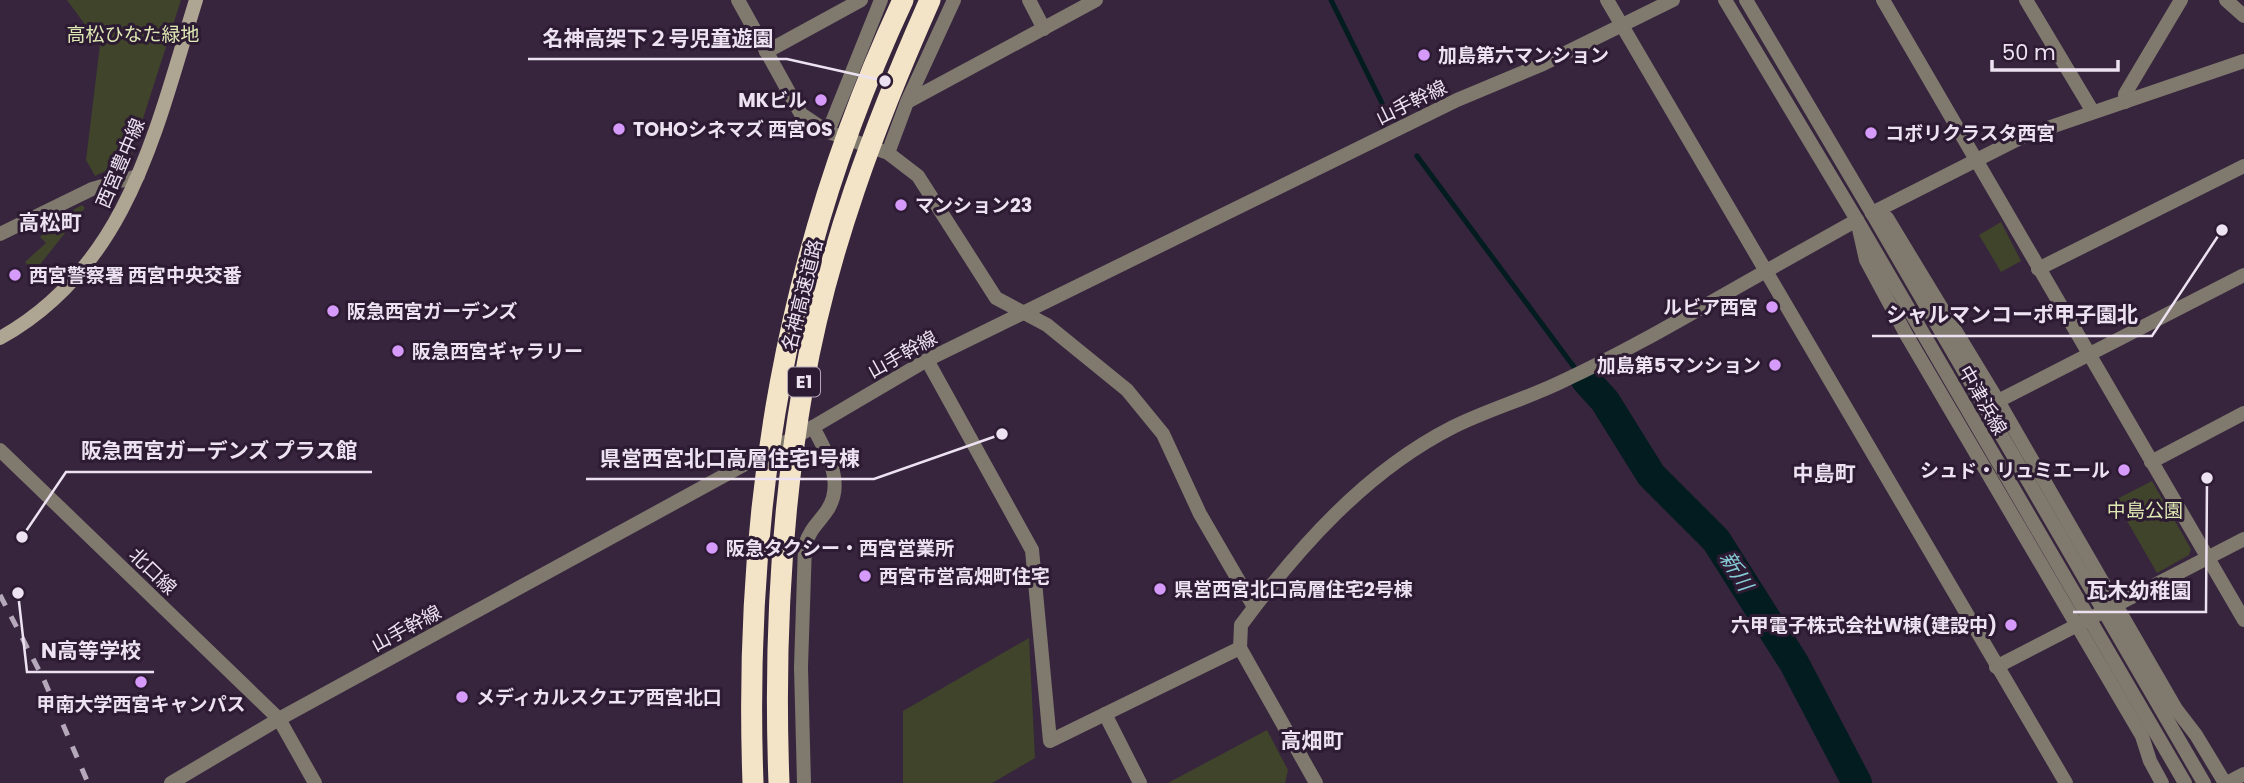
<svg xmlns="http://www.w3.org/2000/svg" width="2244" height="783" font-family="Poppins,'Noto Sans JP',sans-serif">
	<rect width="100%" height="100%" fill="#37253d"/>
	<g fill="#3f442b">
		<path d="M67,0H181L130,159L95,176L86,160L100,45Z"/>
		<path d="M82,205L85,208L34,272L25,262L46,243L40,237L58,218Z"/>
		<path d="M2001,222L2021,261L2001,272L1979,235Z"/>
		<path d="M2152,481L2191,549L2189,555L2157,573L2115,500Z"/>
		<path d="M1029,638L1035,758L992,783H903V711Z"/>
		<path d="M1267,730L1288,770L1285,783H1168Z"/>
	</g>
	<g fill="none" stroke-linecap="round" stroke-linejoin="round">
		<g stroke="#021c20" stroke-width="5">
			<path d="M1331,0L1382,103"/>
			<path d="M1417,156L1574,367"/>
		</g>
		<path stroke="#021c20" stroke-width="30" d="M1586,380L1605,401L1651,475L1716,540L1794,663L1857,783"/>
		<g stroke="#7f796e" stroke-width="14">
			<path d="M1029,0L1044,29"/>
			<path d="M1607,0L2066,783"/>
			<path d="M1883,0L2244,620"/>
			<path d="M2026,0L2093,112"/>
			<path d="M2226,0L2244,16"/>
			<path d="M766,52L861,0"/>
			<path d="M907,102L1096,0"/>
			<path d="M2125,102V94L2181,0"/>
			<path d="M828,132L881,0"/>
			<path d="M888,153L907,102L954,0"/>
			<path d="M1872,213L1887,218L1998,401L2176,709L2196,735L2225,783"/>
			<path d="M1872,213L2024,136L2244,61"/>
			<path d="M0,234L92,189L138,176"/>
			<path d="M2038,269L2244,166"/>
			<path d="M1766,271L1857,220L1866,260L1907,336L2142,736L2150,761L2162,783"/>
			<path d="M927,360L1032,550L1050,741L1240,648"/>
			<path d="M2151,462L2244,413"/>
			<path d="M1996,667L2244,539"/>
			<path d="M1105,714L1140,783"/>
			<path d="M804,783L801,667L805,545C811,527 819,523 828,509C845,481 826,452 813,427"/>
			<path d="M2227,783L2244,774"/>
		</g>
		<g stroke="#7f796e" stroke-width="14">
			<path d="M738,0L801,114L828,132L888,153L918,176L996,298L1047,325L1127,390L1163,434L1200,514L1254,607"/>
			<path d="M1725,0L1857,220"/>
			<path d="M1746,0L1872,213"/>
			<path d="M1998,401L2244,275"/>
			<path d="M0,450L279,719L315,783"/>
			<path d="M171,783L279,719L813,427L927,360L1457,100L1543,64L1673,0"/>
			<path d="M1316,783L1240,648L1241,625C1298,548 1366,471 1453,427C1489,409 1529,398 1565,380C1634,348 1700,308 1766,271"/>
		</g>
		<path stroke="#aea592" stroke-width="14" d="M0,338C128,267 156,129 196,0"/>
		<path stroke="#b5a8ba" stroke-width="5" stroke-dasharray="12 12" stroke-linecap="butt" d="M0,595L44,680L88,783"/>
		<g stroke="#7f796e" stroke-width="14">
			<path d="M1872,213L2204,783"/>
			<path d="M1857,220L2185,783"/>
		</g>
		<g stroke="#f3e4c7" stroke-width="21">
			<path d="M753,783C743,508 786,250 903,0"/>
			<path d="M779,783C774,650 780,519 803,387C826,253 875,124 930,0"/>
		</g>
	</g>
	<g fill="#d69bfa" stroke="#2d1b33" stroke-width="2.5">
		<circle cx="1424" cy="55" r="7"/>
		<circle cx="821" cy="100" r="7"/>
		<circle cx="619" cy="129" r="7"/>
		<circle cx="1871" cy="133" r="7"/>
		<circle cx="901" cy="205" r="7"/>
		<circle cx="15" cy="275" r="7"/>
		<circle cx="1772" cy="307" r="7"/>
		<circle cx="333" cy="311" r="7"/>
		<circle cx="398" cy="351" r="7"/>
		<circle cx="1775" cy="365" r="7"/>
		<circle cx="2124" cy="470" r="7"/>
		<circle cx="712" cy="548" r="7"/>
		<circle cx="865" cy="576" r="7"/>
		<circle cx="1160" cy="589" r="7"/>
		<circle cx="2011" cy="625" r="7"/>
		<circle cx="141" cy="682" r="7"/>
		<circle cx="462" cy="697" r="7"/>
	</g>
	<g text-anchor="middle" stroke-width="6" stroke-linejoin="round" paint-order="stroke">
		<rect fill="#2d1b33" stroke="#b3a6b8" stroke-width="2" x="788" y="367.5" width="32" height="29" rx="5"/>
		<g font-size="18" font-weight="bold" fill="#ede2f1">
			<text x="804" y="388">E1</text>
		</g>
		<g font-size="19" fill="#dfe9b3" stroke="#2d1b33">
			<text x="133" y="41">高松ひなた緑地</text>
			<text x="2145" y="517">中島公園</text>
		</g>
		<g font-size="19" font-weight="bold" fill="#ede2f1" stroke="#2d1b33" text-anchor="start">
			<text x="1438" y="62">加島第六マンション</text>
			<text x="807" y="107" text-anchor="end">MKビル</text>
			<text x="633" y="136">TOHOシネマズ 西宮OS</text>
			<text x="1885" y="140">コボリクラスタ西宮</text>
			<text x="915" y="212">マンション23</text>
			<text x="29" y="282">西宮警察署 西宮中央交番</text>
			<text x="1758" y="314" text-anchor="end">ルビア西宮</text>
			<text x="347" y="318">阪急西宮ガーデンズ</text>
			<text x="412" y="358">阪急西宮ギャラリー</text>
			<text x="1761" y="372" text-anchor="end">加島第5マンション</text>
			<text x="2110" y="477" text-anchor="end">シュド・リュミエール</text>
			<text x="726" y="555">阪急タクシー・西宮営業所</text>
			<text x="879" y="583">西宮市営高畑町住宅</text>
			<text x="1174" y="596">県営西宮北口高層住宅2号棟</text>
			<text x="1997" y="632" text-anchor="end">六甲電子株式会社W棟(建設中)</text>
			<text x="476" y="704">メディカルスクエア西宮北口</text>
			<text x="141" y="711" text-anchor="middle">甲南大学西宮キャンパス</text>
		</g>
		<g font-size="19" fill="#ede2f1" stroke="#2d1b33">
			<text transform="translate(1411 102) rotate(-26)" y="7">山手幹線</text>
			<text transform="translate(120 163) rotate(-67)" y="7">西宮豊中線</text>
			<text transform="translate(802 295) rotate(-76)" y="7">名神高速道路</text>
			<text transform="translate(902 354) rotate(-29)" y="7">山手幹線</text>
			<text transform="translate(1983 400) rotate(60)" y="7">中津浜線</text>
			<text transform="translate(153 571) rotate(44)" y="7">北口線</text>
			<text transform="translate(406 628) rotate(-28)" y="7">山手幹線</text>
		</g>
		<g font-size="21" font-weight="bold" fill="#ede2f1" stroke="#2d1b33">
			<text x="50" y="230">高松町</text>
			<text x="1824" y="481">中島町</text>
			<text x="1312" y="748">高畑町</text>
		</g>
		<g font-size="21" font-style="italic" fill="#85ccd7" stroke="#2d1b33">
			<text transform="translate(1736 571) rotate(58)" y="7">新川</text>
		</g>
	</g>
	<path fill="none" stroke="#ede2f1" stroke-width="2.5" d="M885 81L787 59H528M2222 230L2152 336H1872M22 537L66 472H372M1002 434L874 479H586M2207 478L2206 612H2073M18 593L27 672H154"/>
	<g fill="#ede2f1" stroke="#2d1b33" stroke-width="2.5">
		<circle cx="885" cy="81" r="7"/>
		<circle cx="2222" cy="230" r="7"/>
		<circle cx="22" cy="537" r="7"/>
		<circle cx="1002" cy="434" r="7"/>
		<circle cx="2207" cy="478" r="7"/>
		<circle cx="18" cy="593" r="7"/>
	</g>
	<g font-size="21" text-anchor="middle" font-weight="bold" fill="#ede2f1" stroke="#2d1b33" stroke-width="6" stroke-linejoin="round" paint-order="stroke">
		<text x="658" y="46">名神高架下２号児童遊園</text>
		<text x="2012" y="322">シャルマンコーポ甲子園北</text>
		<text x="219" y="458">阪急西宮ガーデンズ プラス館</text>
		<text x="730" y="466">県営西宮北口高層住宅1号棟</text>
		<text x="2139" y="598">瓦木幼稚園</text>
		<text x="91" y="658">N高等学校</text>
	</g>
	<path d="M1992 60v10h126v-10" fill="none" stroke="#ede2f1" stroke-width="3.5"/>
	<text x="2002" y="60" font-size="21" fill="#ede2f1" stroke="#2d1b33" stroke-width="5" paint-order="stroke">50 m</text>
</svg>
